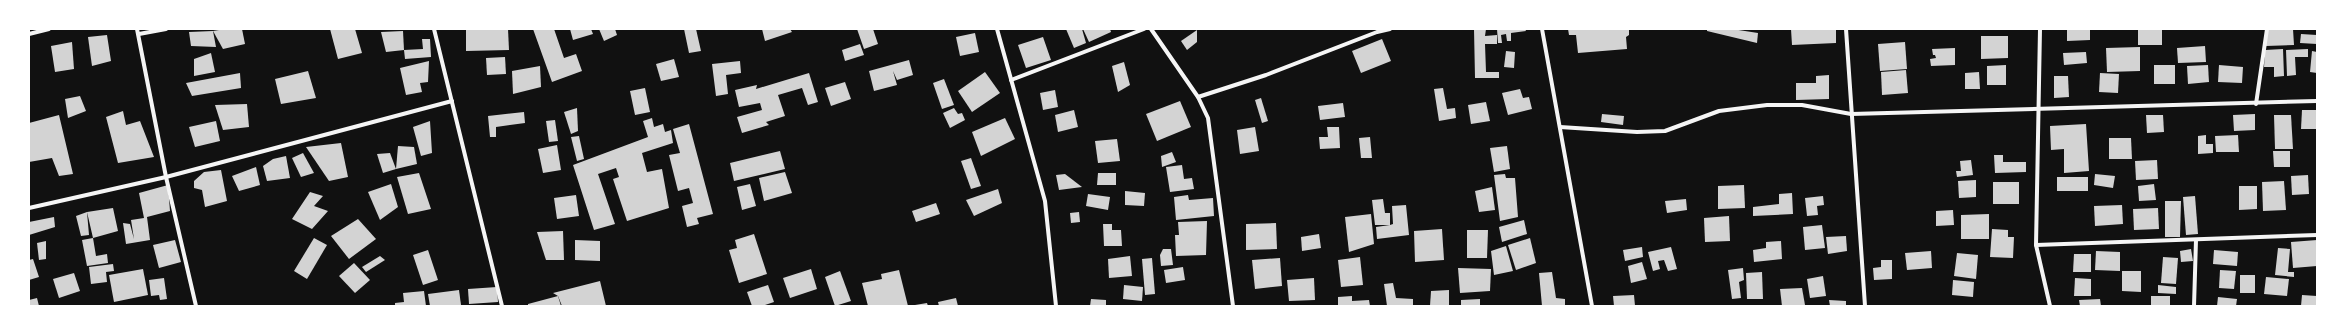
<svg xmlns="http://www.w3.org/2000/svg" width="2346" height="335" font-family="'DM Sans',sans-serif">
	<rect width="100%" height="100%" fill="#111"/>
	<g fill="#d3d3d3">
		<path d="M225,29H242L245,44L223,49L213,31Z"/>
		<path d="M330,29H355L362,53L338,59Z"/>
		<path d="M466,29H508L509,50L466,51Z"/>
		<path d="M533,29H554L564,58L576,54L582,71L552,82Z"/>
		<path d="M570,29H591L593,34L573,40Z"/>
		<path d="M599,29H615L617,35L604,41Z"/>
		<path d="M684,29H696L701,51L689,53Z"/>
		<path d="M762,29H790L792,32L765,41Z"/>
		<path d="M857,29H873L878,44L864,49Z"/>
		<path d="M1066,29H1082L1086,43L1074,48Z"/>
		<path d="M1083,29H1110L1111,32L1089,42Z"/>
		<path d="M1474,29H1486L1485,36L1497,35V44H1485L1486,72H1499V78H1475Z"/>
		<path d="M1497,29H1525L1526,31L1511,33V41H1507L1506,34L1501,35L1502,43H1498Z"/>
		<path d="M1568,29H1629V35L1626,37L1627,49L1578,53L1576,35H1569Z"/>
		<path d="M1707,29H1732L1758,33L1757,43L1707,31Z"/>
		<path d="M1791,29H1836V43L1792,45Z"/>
		<path d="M2067,29H2090V40L2067,41Z"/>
		<rect x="2138" y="29" width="24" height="16"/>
		<path d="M2293,29L2294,45L2266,46V30Z"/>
		<path d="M1197,30V42L1187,50L1181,41Z"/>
		<path d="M213,31L216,47L191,46L189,32Z"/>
		<path d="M403,31L404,50L386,52L381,32Z"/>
		<path d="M975,33L979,52L960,56L956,37Z"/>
		<path d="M2301,34L2317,35V44L2300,43Z"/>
		<path d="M107,35L111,61L92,66L88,37Z"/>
		<path d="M1981,36H2008V58L1981,59Z"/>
		<path d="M1043,37L1051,60L1026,68L1018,45Z"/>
		<path d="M422,39H430L431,57L405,59L404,50L423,49Z"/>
		<path d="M1382,39L1391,61L1361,73L1352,51Z"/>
		<path d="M72,42L74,69L55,72L51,46Z"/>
		<path d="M1905,42L1907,69L1880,71L1878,44Z"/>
		<path d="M860,44L864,55L845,61L842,50Z"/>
		<path d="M2205,46L2206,62L2178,63L2177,48Z"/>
		<path d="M2140,47V71L2107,72L2106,48Z"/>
		<path d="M1955,48V65L1931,66L1930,59L1936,58L1935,55H1933L1932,49Z"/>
		<path d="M2283,49L2284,76L2274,77V67H2264L2265,50Z"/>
		<path d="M2308,49V57H2295L2296,75L2287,76L2286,50Z"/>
		<path d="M1506,51L1515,52L1514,68L1504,67Z"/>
		<path d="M2312,51L2317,52V73L2310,72Z"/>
		<path d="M2086,52L2087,63L2064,65L2063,53Z"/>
		<path d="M211,53L215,72L194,76V59Z"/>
		<path d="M505,57L506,74L487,75L486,58Z"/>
		<path d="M674,59L679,77L661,81L656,64Z"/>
		<path d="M909,60L913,75L897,80L893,71L897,85L874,91L869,71Z"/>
		<path d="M429,61L428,82L420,83L422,92L406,95L400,68Z"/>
		<path d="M740,61L741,73L726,75L728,94L716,96L712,64Z"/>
		<path d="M1124,62L1130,85L1118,92L1112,66Z"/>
		<path d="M2006,65V85H1987V66Z"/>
		<rect x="2154" y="65" width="21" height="19"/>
		<path d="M2208,65L2209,82L2188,84L2187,66Z"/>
		<path d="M2219,65L2243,67L2242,83L2218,82Z"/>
		<path d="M540,66L541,87L513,94L512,71Z"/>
		<path d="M1906,70L1908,93L1882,95L1881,72Z"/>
		<path d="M308,71L316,98L281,104L275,79Z"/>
		<path d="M985,72L1000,93L972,112L958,91Z"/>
		<path d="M1979,72L1980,89H1965V73Z"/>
		<path d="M240,73L241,88L192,96L186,83Z"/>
		<path d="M809,73L818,102L808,105L802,88L778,95L785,116L766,122L769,125L742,133L737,117L762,110L760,103L739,107L735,90L757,85L756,89Z"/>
		<path d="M2100,73L2119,74L2118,93L2099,92Z"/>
		<path d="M1829,75V99L1796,100V83H1816V76Z"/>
		<path d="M2054,76H2068L2069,97L2054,98Z"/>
		<path d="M944,79L954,105L942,109L933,83Z"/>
		<path d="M845,82L851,99L831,106L825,88Z"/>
		<path d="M645,88L650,112L635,115L630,91Z"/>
		<path d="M1443,88L1447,109L1455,108L1456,118L1439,121L1434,89Z"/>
		<path d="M1520,89L1523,98L1529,97L1532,109L1508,115L1502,93Z"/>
		<path d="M1055,90L1058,107L1043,110L1040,93Z"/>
		<path d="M80,96L86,111L68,118L65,99Z"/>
		<path d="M1261,98L1268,121L1262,123L1255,100Z"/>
		<path d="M1180,101L1191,127L1157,141L1146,114Z"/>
		<path d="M1486,102L1490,121L1471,124L1468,105Z"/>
		<path d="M1343,103L1345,117L1320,120L1318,106Z"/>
		<path d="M247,104L249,127L223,130L215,105Z"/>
		<path d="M577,108L578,131L571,134L564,112Z"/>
		<path d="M954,108L958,114L962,113L965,120L950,128L943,113Z"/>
		<path d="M1074,110L1078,127L1058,132L1055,115Z"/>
		<path d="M2302,110H2317V129H2301Z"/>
		<path d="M123,111L126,125L140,121L154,157L118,163L106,117Z"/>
		<path d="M524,112L525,123L496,127V137H490L488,116Z"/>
		<path d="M1602,114L1624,116L1623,125L1601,122Z"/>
		<path d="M2255,114V130L2234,131L2233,115Z"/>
		<path d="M59,115L73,174L59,176L52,158L29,162V123Z"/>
		<path d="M2146,115H2163L2164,132L2147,133Z"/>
		<path d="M2274,115H2291L2293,149H2275Z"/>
		<path d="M652,118L654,127L663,124L665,132L671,130L673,143L642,153L647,172L662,169L669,208L627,221L613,179L619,177L616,168L598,174L615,224L594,230L573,165L648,137L643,121Z"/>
		<path d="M1005,118L1015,139L981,156L972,132Z"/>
		<path d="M555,120L558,141L549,142L546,121Z"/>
		<path d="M216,121L220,141L195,147L189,127Z"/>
		<path d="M430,121L432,153L421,156L413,127Z"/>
		<path d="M689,124L713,214L697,218L699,224L687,227L682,206L693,203L689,188L678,191L669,155L680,153L673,129Z"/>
		<path d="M2086,124L2089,171L2064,173V149L2051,150L2050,126Z"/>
		<path d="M1255,127L1259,151L1240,154L1237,130Z"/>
		<path d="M1327,127H1339L1340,148L1320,149L1319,137H1328Z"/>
		<path d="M2206,135V144H2213V153L2198,154V136Z"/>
		<path d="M2238,135L2239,152H2216L2215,136Z"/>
		<path d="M579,136L584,159L577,161L571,137Z"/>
		<path d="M1370,137L1372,158H1361L1359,138Z"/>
		<path d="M2109,138H2131L2132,159H2109Z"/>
		<path d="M1117,139L1120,161L1098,163L1095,141Z"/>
		<path d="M341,143L348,177L329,181L306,147Z"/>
		<path d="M557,145L561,170L543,173L538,149Z"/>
		<path d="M398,146L414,147L417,164L396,169Z"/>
		<path d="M1507,146L1510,169L1494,172L1490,148Z"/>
		<path d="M780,151L785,169L734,181L730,163Z"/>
		<path d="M2273,151H2290V167H2274Z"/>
		<path d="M1172,152L1176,162L1162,167L1161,156Z"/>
		<path d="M303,153L314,173L301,177L292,158Z"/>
		<path d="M390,153L396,169L383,173L377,154Z"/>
		<path d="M1994,155H2003V162H2026V172L1995,173Z"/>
		<path d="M286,156L290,178L267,181L263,166L273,159Z"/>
		<path d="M971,158L981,186L971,189L961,161Z"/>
		<path d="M1971,160L1973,175L1957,177L1956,171H1961L1960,161Z"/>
		<path d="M2157,160L2158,179L2136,180L2135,161Z"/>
		<path d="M1182,165L1184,179L1192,178L1194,189L1170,192L1166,167Z"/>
		<path d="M256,167L260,185L239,191L232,176Z"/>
		<path d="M221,170L227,201L205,207L202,190L194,188V181L204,172Z"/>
		<path d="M785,172L792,193L764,201L759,178Z"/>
		<path d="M419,173L431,209L408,214L397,177Z"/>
		<path d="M1098,173H1116V185H1097Z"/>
		<path d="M1065,174L1082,187L1059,190L1056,175Z"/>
		<path d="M1505,174L1506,178H1515L1518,217L1500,221L1494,175Z"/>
		<path d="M2095,174L2115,176L2113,188L2094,185Z"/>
		<path d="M2308,175L2309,194L2292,195L2291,176Z"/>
		<rect x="2057" y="177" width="31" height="14"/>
		<path d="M1976,180V197L1959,198L1958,181Z"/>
		<path d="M2284,181L2286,210L2263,211L2262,182Z"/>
		<rect x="1993" y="182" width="26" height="22"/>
		<path d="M391,184L398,207L380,220L368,192Z"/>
		<path d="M750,184L756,206L742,210L737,187Z"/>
		<path d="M2154,184L2156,200L2139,201L2138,186Z"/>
		<path d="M168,185L170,211L147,217L150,240L126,244L123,223L130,224L134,239L131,220L144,218L139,193Z"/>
		<path d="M1744,185L1745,208L1718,209V186Z"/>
		<path d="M2239,186H2257V209L2239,210Z"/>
		<path d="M1492,187L1495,210L1479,212L1475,191Z"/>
		<path d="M998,189L1002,203L974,216L966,200Z"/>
		<path d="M1125,191L1145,193L1144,206L1125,205Z"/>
		<path d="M310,192L323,196L314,206L328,211L312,229L292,219Z"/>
		<path d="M1792,193L1793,214L1753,216V207L1779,204V194Z"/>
		<path d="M1088,194L1110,197L1108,210L1086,206Z"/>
		<path d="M576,195L579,216L557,219L554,198Z"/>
		<path d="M1188,195L1189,200L1213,198L1214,216L1176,220L1174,197Z"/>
		<path d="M1823,196L1824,205L1817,206L1818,215L1807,216L1805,198Z"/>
		<path d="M2195,196L2198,234L2186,235L2183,197Z"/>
		<path d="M1383,199L1385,213H1390V225L1393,224L1392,206L1406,205L1409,235L1377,239L1376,227L1390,225H1375L1372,200Z"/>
		<path d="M1686,199L1687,210L1667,213L1665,201Z"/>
		<path d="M2165,201H2181L2180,237H2165Z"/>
		<path d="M936,203L940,214L916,222L912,211Z"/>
		<path d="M2122,205L2123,224L2095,226L2094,206Z"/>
		<path d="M113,208L118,231L93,238L87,212L89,235L81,236L76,216L87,212Z"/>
		<path d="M2158,208L2159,229L2134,230L2133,209Z"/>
		<path d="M1953,210L1954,225L1936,226V211Z"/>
		<path d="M1079,212L1080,222L1071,223L1070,213Z"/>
		<path d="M1371,214L1374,244L1349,252L1345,217Z"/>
		<path d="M1989,214V239H1961V215Z"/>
		<path d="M1729,216L1730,241L1705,242L1704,218Z"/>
		<path d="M54,217L55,227L29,235V222Z"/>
		<path d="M358,219L376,239L349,259L331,236Z"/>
		<path d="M1524,220L1527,234L1502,242L1499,227Z"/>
		<path d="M1207,221L1206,255L1176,256L1175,235H1179L1178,222Z"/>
		<path d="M1276,223L1277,249L1246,250V224Z"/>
		<path d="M1103,224H1112V230H1121L1122,246H1104Z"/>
		<path d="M1822,225L1825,248L1805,250L1803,227Z"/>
		<path d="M1442,229L1444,260L1415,262L1414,231Z"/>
		<path d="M1992,229L2008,230V237H2014L2013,258L1990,257Z"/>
		<path d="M1467,230H1488L1487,258H1467Z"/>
		<path d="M563,231L564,260H546L537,232Z"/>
		<path d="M754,234L767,274L739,283L729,250L737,248L735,240Z"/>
		<path d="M1319,234L1321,248L1302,251L1301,237Z"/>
		<path d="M1846,236L1847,251L1828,254L1826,237Z"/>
		<path d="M93,238L96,256L107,254L108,263L87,266L82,240Z"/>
		<path d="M314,238L327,245L307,279L294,271Z"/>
		<path d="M1530,238L1536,263L1516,270L1508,245Z"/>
		<path d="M175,240L181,262L159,268L153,245Z"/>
		<path d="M575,240L600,241V261L575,260Z"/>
		<path d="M2317,240V266L2293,268L2291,242Z"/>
		<path d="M46,241V259L39,260L37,243Z"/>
		<path d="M1781,241L1782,259L1754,262L1753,250L1766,248V242Z"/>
		<path d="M1506,246L1513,271L1494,275L1491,251Z"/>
		<path d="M1642,247L1643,257L1625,261L1623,250Z"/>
		<path d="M1671,247L1677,269L1668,271L1664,260L1658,261L1660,269L1653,271L1648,252Z"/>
		<path d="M2278,248L2290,249L2288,272H2294V277L2275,275Z"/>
		<path d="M1163,249H1171L1173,265L1161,266L1160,255Z"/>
		<path d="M2191,249L2193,261L2181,262L2180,251Z"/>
		<path d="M428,250L438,280L423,285L413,255Z"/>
		<path d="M2214,250L2238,252L2237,266L2213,264Z"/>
		<path d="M1931,251L1932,268L1907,270L1905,253Z"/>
		<path d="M2096,251L2120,252V271L2095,270Z"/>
		<path d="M1957,253L1978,255L1976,279L1954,276Z"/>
		<path d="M2074,254H2091V272H2073Z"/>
		<path d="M380,256L385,260L366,272L362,267Z"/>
		<path d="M1130,256L1132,276L1109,278L1108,259Z"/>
		<path d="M1360,257L1363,285L1341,287L1338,260Z"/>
		<path d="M2163,257L2178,258L2176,284L2161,283Z"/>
		<path d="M1152,258L1155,294L1145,295L1142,259Z"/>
		<path d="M1280,258L1282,286L1255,289L1252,260Z"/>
		<path d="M33,259L39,277L29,280V260Z"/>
		<path d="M1881,260H1892V279L1874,280L1873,268L1881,267Z"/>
		<path d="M1642,262L1647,279L1631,283L1628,266Z"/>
		<path d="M354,263L370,280L355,293L339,276Z"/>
		<path d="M113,264L114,271L106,272L107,282L91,284L89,267Z"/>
		<path d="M1183,267L1185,280L1166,283L1164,270Z"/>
		<path d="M1458,268L1491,269L1490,291L1460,293Z"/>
		<path d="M1743,268L1744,280L1739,282L1741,298L1732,299L1728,270Z"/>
		<path d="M143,269L148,295L114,302L109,275Z"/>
		<path d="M811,269L817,289L790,298L783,278Z"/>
		<path d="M899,270L908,306H868L862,283L882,279L881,274Z"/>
		<path d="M2220,270L2236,271L2234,289L2219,288Z"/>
		<path d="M840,271L851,301L835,306L825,277Z"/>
		<path d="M2122,271H2141V292L2122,291Z"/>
		<path d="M1552,272L1556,298L1565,299V306H1542L1539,273Z"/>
		<path d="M1762,272L1763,299H1747L1746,273Z"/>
		<path d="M74,273L80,291L59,298L53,279Z"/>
		<rect x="2240" y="275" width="15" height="18"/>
		<path d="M1823,276L1826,296L1810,298L1807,279Z"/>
		<path d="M2266,277L2289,279L2287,296L2264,294Z"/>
		<path d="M164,278L167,299L160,300L159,295L151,296L149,280Z"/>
		<path d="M1314,278L1315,300L1289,301L1287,280Z"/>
		<path d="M2075,278L2091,279V296H2074Z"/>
		<path d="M1953,280L1974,282L1973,297L1952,295Z"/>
		<path d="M600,281L606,306H562L558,296L553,293Z"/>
		<path d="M1393,283L1396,298L1413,299V306H1387L1384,284Z"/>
		<path d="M768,285L774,302L762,306H752L747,292Z"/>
		<path d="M1124,285L1143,287L1142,301L1123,299Z"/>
		<path d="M2158,285L2176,287V294L2158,293Z"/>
		<path d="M497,287L498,302L469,304L468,289Z"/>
		<path d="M1802,288L1805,305L1782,306L1780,289Z"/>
		<path d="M459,290L461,305L430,306L428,294Z"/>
		<path d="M1449,290V306H1430L1431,291Z"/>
		<path d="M424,291L426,306H395V303L404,302L403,293Z"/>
		<path d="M1634,295L1635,306H1614L1613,296Z"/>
		<path d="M2302,295L2317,296V306H2301Z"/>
		<path d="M558,296L561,306H528V304Z"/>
		<path d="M1352,296V301L1369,300L1370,306H1338V297Z"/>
		<rect x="2151" y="296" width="19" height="10"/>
		<path d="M2218,297L2237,299L2236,306H2217Z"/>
		<path d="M37,298L39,306H29V300Z"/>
		<path d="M956,298L958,306H939L938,302Z"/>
		<path d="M1091,299L1106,300V306H1090Z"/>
		<path d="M1480,299V306H1461V300Z"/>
		<path d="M2100,299L2101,306H2080L2079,300Z"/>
		<path d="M1829,300L1846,301V306H1830Z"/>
		<path d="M927,303L928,306H915V305Z"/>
	</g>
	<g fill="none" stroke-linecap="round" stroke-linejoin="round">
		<g stroke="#f5f5f5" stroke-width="4">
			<path d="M137,29L166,177L196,306"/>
			<path d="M434,29L502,306"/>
			<path d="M997,29L1045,201L1056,306"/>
			<path d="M1151,29L1198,97L1208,118L1233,306"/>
			<path d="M1542,29L1592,306"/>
			<path d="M1846,29L1865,306"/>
			<path d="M2040,29L2036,245L2050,306"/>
			<path d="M29,34L49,29"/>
			<path d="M139,34L166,29"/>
			<path d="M1011,80L1144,29"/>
			<path d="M1198,97L1266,75L1377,32L1390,29"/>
			<path d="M2256,104L2267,29"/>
			<path d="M1560,127L1637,132L1665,131L1719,111L1767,105H1802L1851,114L2317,101"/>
			<path d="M29,208L166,177L452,101"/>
			<path d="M2036,245L2317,235"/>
			<path d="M2194,306L2196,240"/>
		</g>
	</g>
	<rect width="2346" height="335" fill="none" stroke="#ffffff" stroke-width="60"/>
</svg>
